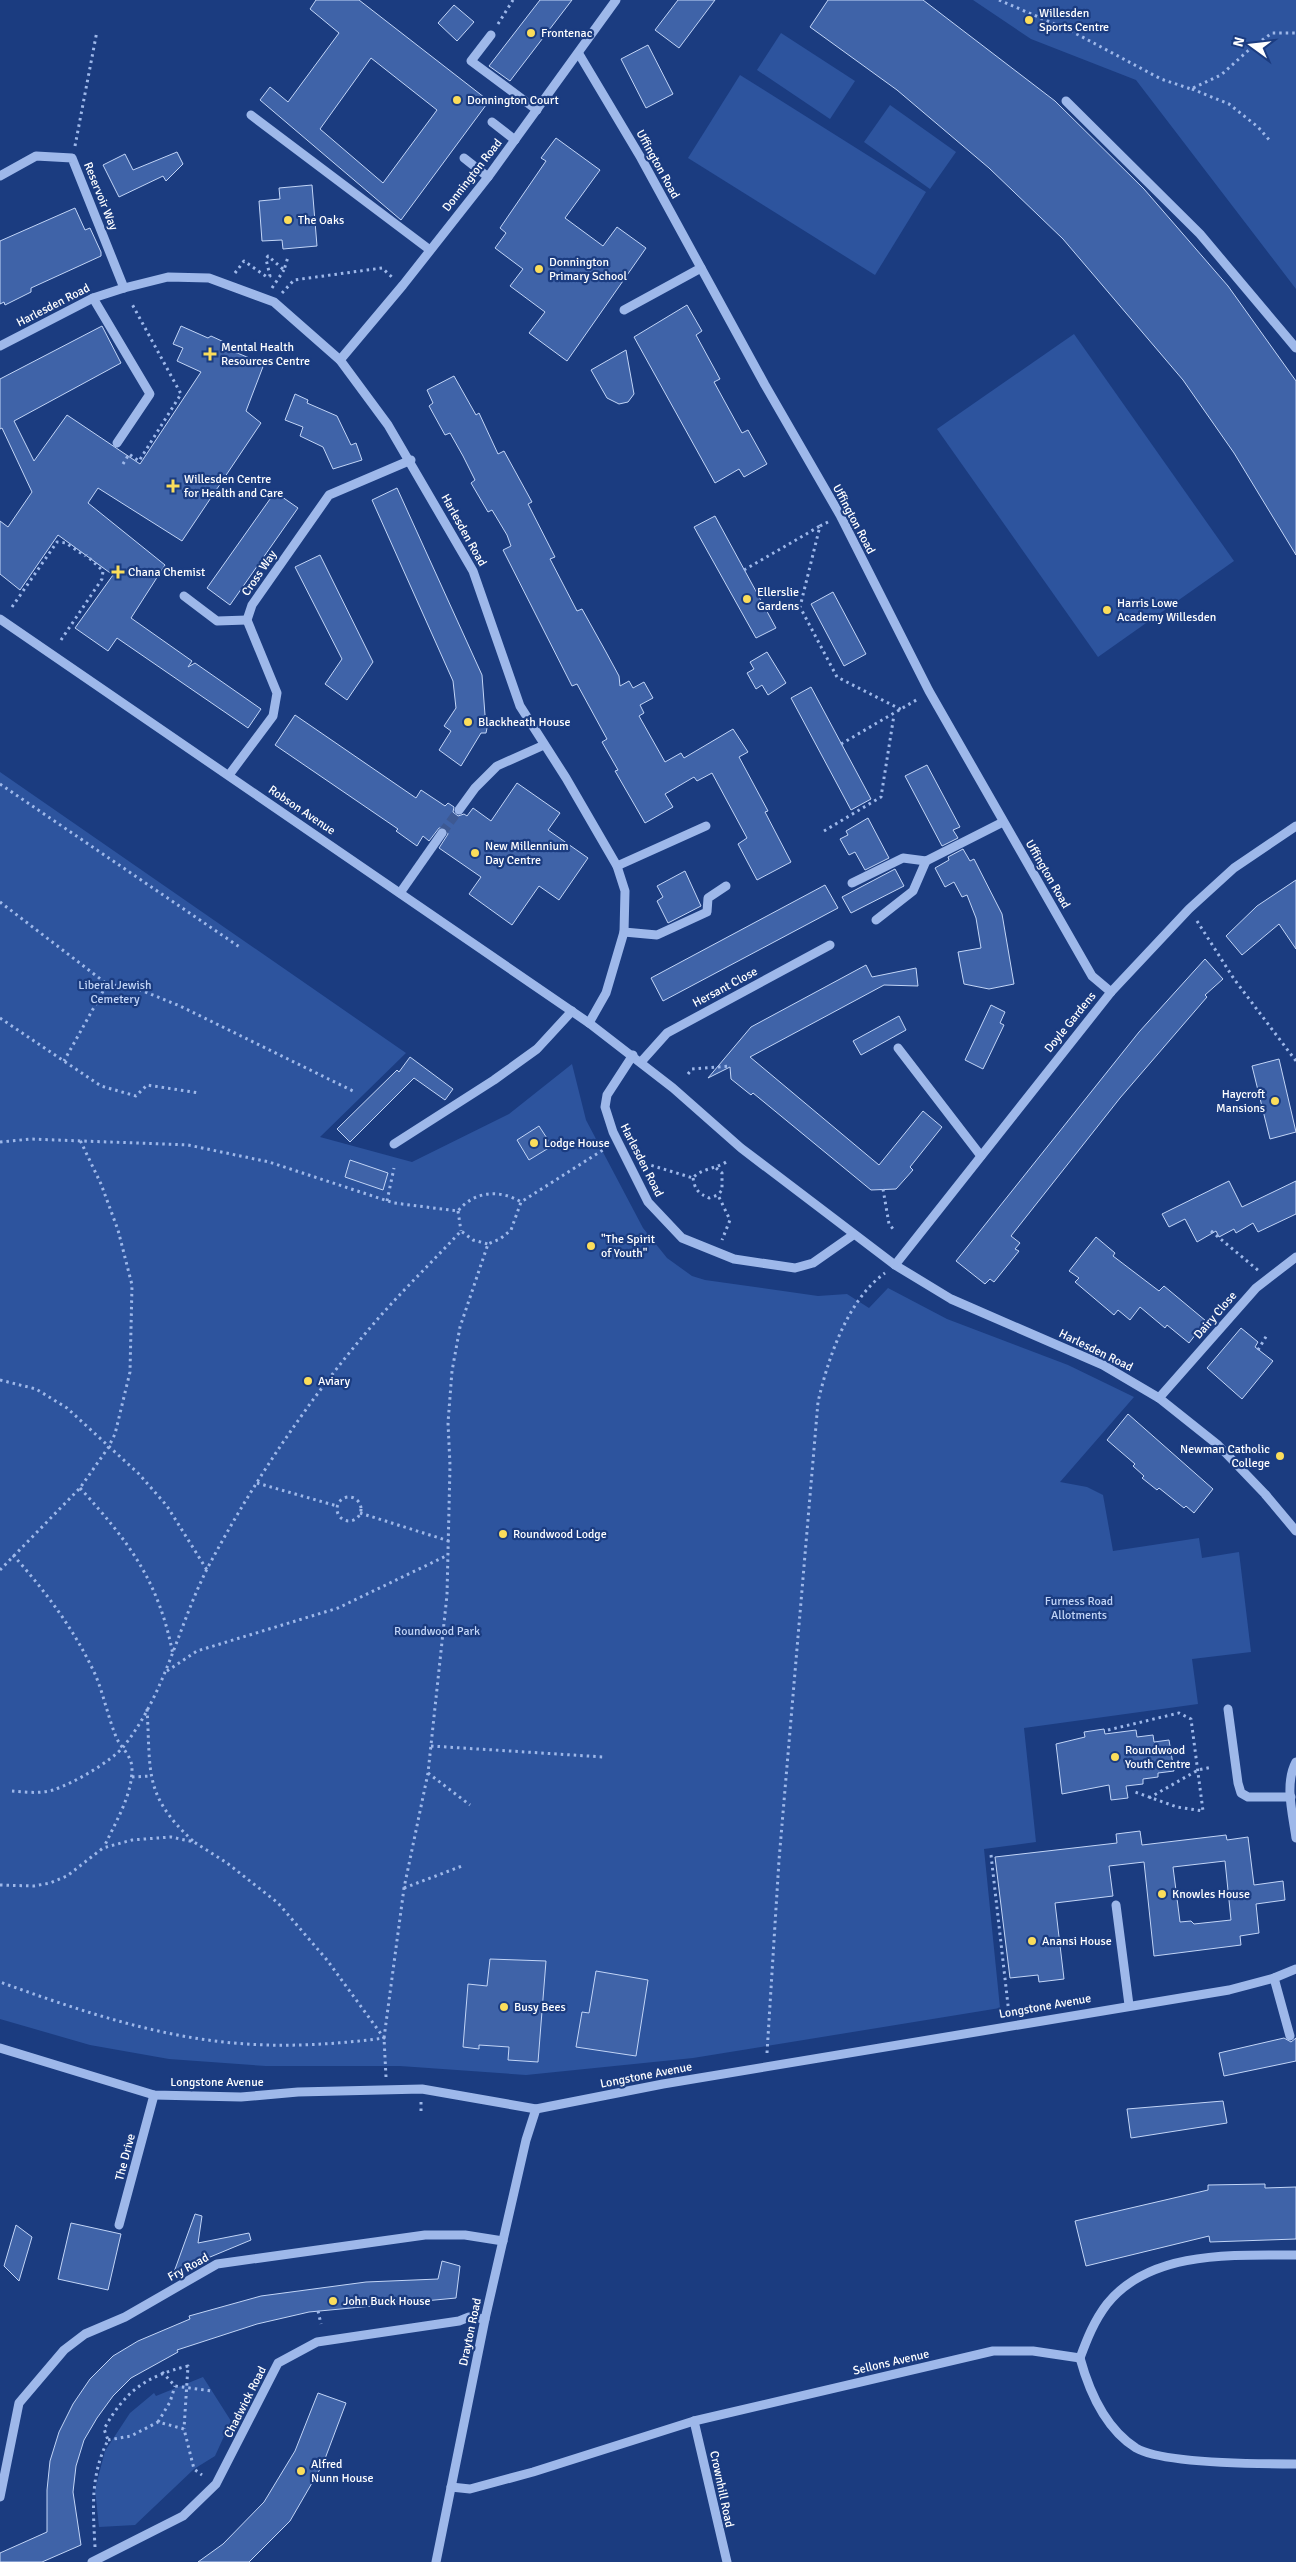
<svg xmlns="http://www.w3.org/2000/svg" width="1296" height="2562" font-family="Signika,sans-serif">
	<rect width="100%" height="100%" fill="#1b3c80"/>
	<g fill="#2d549e">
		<path d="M973,0H1296V289L1136,80L1031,39Z"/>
		<path d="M781,33L855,81L830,119L757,70Z"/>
		<path d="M740,75L926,192L875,275L688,158Z"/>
		<path d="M890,105L956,152L930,189L864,142Z"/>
		<path d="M1074,334L1234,561L1098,657L937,429Z"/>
		<path d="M0,772L406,1053L320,1137L412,1162L509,1114L572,1064L586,1120L643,1228L667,1258L692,1276L705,1280L818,1296L847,1294L869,1308L888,1288L947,1319L1068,1365L1134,1397L1060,1482L1087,1487L1103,1495L1113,1551L1199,1538L1202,1558L1239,1552L1251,1652L1192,1659L1198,1704L1024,1728L1036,1842L984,1849L1000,2008L693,2058L526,2075L400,2066H266L169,2059L90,2045L0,2019Z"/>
		<path d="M203,2377L231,2421L215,2456L194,2469L135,2525L99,2527L95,2489L105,2451L130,2413L154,2393L156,2396Z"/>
	</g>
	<g fill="#3f63a8" stroke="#c2d5f7" fill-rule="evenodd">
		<path d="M316,0H359L489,101L401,220L260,100L270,87L288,102L339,33L310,9ZM371,58L437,110L383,183L320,129Z"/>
		<path d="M540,0H572L510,81L489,66Z"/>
		<path d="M678,0H715L679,48L655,30Z"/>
		<path d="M828,0H923L1055,101L1144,189L1228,286L1296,381V555L1234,453L1183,380L1063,239L989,168L897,90L810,27Z"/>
		<path d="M454,5L474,22L457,41L438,23Z"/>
		<path d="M648,45L673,94L646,108L621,59Z"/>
		<path d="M556,138L600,170L565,218L603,246L617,227L646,248L567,361L529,333L545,312L510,286L523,269L495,248L506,233L500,228L546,161L541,158Z"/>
		<path d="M177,152L183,164L166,181L163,176L119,197L103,165L125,154L133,170Z"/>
		<path d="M312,185L317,246L283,249L282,240L262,241L259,201L280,199L279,188Z"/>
		<path d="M75,208L85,230L90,228L101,252V256L31,288V292L5,305L4,302L0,304V241Z"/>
		<path d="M687,305L702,331L696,335L720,379L714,382L742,433L748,430L767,464L744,477L739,469L715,483L634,337Z"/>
		<path d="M102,326L121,363L14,421L34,461L67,415L140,464L201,372L177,361L183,348L173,344L181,326L208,338L211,336L224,342V345L231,347L230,350L264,364L246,411L261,423L182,541L98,488L88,503L165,565L131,618L192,661L188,667L195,663L261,709L248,728L117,638L108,651L75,628L113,575L58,535L20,590L0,574V521L8,527L32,492L2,428L0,429V379Z"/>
		<path d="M626,350L634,394L628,402L619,404L607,398L591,370Z"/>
		<path d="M454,376L476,415L479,413L498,454L504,451L532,502L528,504L555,557L550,559L577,611L582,609L606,652L619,676L620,686L629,681L633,688L644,682L653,698L640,705L644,713L639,716L665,762L681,753L684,758L733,729L748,752L739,757L768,811L765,812L791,862L757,880L738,844L747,838L712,773L697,781L694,777L665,794L673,807L645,823L615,771L618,770L602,742L607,739L577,684L572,686L503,550L511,546L507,535L492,510L488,512L471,483L475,480L463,456L450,433L445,435L429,406L433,403L427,390Z"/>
		<path d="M295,394L308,400L307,403L337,416L351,445L356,443L362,460L333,469L323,447L300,436L303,427L285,420Z"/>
		<path d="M397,488L482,675L485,715L489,718L486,733H481L461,766L439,750L451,731L444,726L456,708L453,681L372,500Z"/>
		<path d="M275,492L298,508L230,605L207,588Z"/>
		<path d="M715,516L776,628L756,638L694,527Z"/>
		<path d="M320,555L373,662L347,700L325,684L342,659L295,567Z"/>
		<path d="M833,592L866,654L844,666L811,604Z"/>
		<path d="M767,652L786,683L768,695L762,685L756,689L747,673L754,669L750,662Z"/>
		<path d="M811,687L871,799L851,810L791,698Z"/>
		<path d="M295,715L416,798L421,790L445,806L448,803L454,807L453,812L458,816L464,814L467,816L473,808L491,821L517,783L560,813L548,830L588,858L559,900L539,886L512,925L469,894L481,877L439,848L448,834L446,828H439L429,841L423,836L417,846L396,831L398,829L275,745Z"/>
		<path d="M927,765L960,827L953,830L958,838L942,846L905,776Z"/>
		<path d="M868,818L889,858L865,870L855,852L849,855L840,839L848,835L846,831Z"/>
		<path d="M963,849L970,861L974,859L1002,914L1014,984L989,989L964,984L958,952L981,948L976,918L967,895L962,897L954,882L945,887L935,868L949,860L948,857Z"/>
		<path d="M895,869L904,886L851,913L842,897Z"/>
		<path d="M685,871L701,906L668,923L657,901L663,897L657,886Z"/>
		<path d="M1296,880V949L1279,924L1242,955L1226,936L1257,906Z"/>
		<path d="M825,885L838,908L663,1001L651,978Z"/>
		<path d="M1205,959L1223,979L1205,995L1207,997L1120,1098L1011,1236L1020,1243L1015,1249L1019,1251L994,1282L990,1279L985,1284L956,1261L1139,1032Z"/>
		<path d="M866,965L872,977L916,968L918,986L884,985L750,1057L879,1165L923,1111L942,1127L910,1167L913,1170L896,1189L871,1190L753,1093L751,1095L731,1079L730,1067L708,1078L751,1027Z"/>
		<path d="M991,1005L1005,1012L1000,1023L1004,1025L983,1069L965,1060Z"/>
		<path d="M899,1016L906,1030L861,1055L853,1041Z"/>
		<path d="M410,1057L453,1089L445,1100L414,1078L350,1142L337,1129L397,1070L399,1072Z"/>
		<path d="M1279,1059L1296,1132L1270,1139L1252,1066Z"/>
		<path d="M539,1126L552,1146L529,1160L517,1140Z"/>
		<path d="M350,1160L388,1173L383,1190L345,1177Z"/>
		<path d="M1229,1181L1242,1207L1296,1181V1214L1258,1232L1253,1223L1236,1233L1234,1229L1219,1237L1216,1231L1197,1242L1185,1219L1169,1227L1162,1214Z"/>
		<path d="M1096,1237L1115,1253L1113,1256L1159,1291L1164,1286L1206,1321L1189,1343L1167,1325L1165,1328L1140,1307L1130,1320L1118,1310L1114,1315L1075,1282L1079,1278L1069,1271Z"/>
		<path d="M1241,1328L1258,1342L1255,1347L1273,1361L1242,1399L1207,1368Z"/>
		<path d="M1128,1414L1213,1489L1194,1513L1186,1506L1184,1508L1159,1488L1157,1490L1142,1478L1144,1476L1133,1466L1135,1464L1107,1440Z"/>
		<path d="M1104,1729L1105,1734L1136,1730L1137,1737L1153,1735L1154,1742L1169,1740L1174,1771L1158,1773V1777L1143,1779V1784L1126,1786L1128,1798L1111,1800L1109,1785L1062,1794L1056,1744L1085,1737L1084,1732Z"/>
		<path d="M1140,1831L1142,1845L1226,1835L1227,1840L1248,1837L1254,1885L1283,1881L1285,1900L1256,1904L1259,1933L1240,1936L1241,1945L1154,1956L1144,1862L1109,1866L1113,1896L1055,1903L1064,1979L1039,1982L1038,1975L1010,1978L995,1857L1117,1843L1116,1834ZM1225,1861L1231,1920L1194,1924L1191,1921L1180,1922L1173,1867Z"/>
		<path d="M490,1959L546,1961L538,2062L508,2060L509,2047L479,2045V2049L463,2047L468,1984L487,1986Z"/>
		<path d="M596,1971L648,1980L636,2056L576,2047L582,2012L589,2013Z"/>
		<path d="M1284,2038L1291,2042L1296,2038V2061L1224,2076L1219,2053Z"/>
		<path d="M1223,2101L1227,2123L1131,2138L1127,2109Z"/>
		<path d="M1265,2184V2188L1296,2187V2239L1210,2242L1209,2236L1086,2266L1075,2221L1208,2190V2185Z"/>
		<path d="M195,2214L202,2216L198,2243L249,2233L251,2240L174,2272Z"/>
		<path d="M71,2223L121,2234L108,2290L58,2279Z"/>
		<path d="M16,2225L32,2237L19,2281L4,2266Z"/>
		<path d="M442,2261L460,2266L456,2298L309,2312L257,2324L177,2350L178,2352L131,2378L113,2396L97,2418L84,2440L76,2466L73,2492L81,2545L42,2562H0V2553L47,2532V2490L50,2461L59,2432L73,2404L90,2379L113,2356L138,2341L190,2319L189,2316L261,2296L366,2282L438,2279Z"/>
		<path d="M318,2393L346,2403L323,2464L290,2521L249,2562H198L223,2544L264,2502L295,2451Z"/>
	</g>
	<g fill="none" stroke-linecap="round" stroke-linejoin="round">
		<path stroke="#3d5993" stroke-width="9" stroke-dasharray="9 4.5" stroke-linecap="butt" d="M442,833L459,810"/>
		<g stroke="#9eb8ea" stroke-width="3" stroke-dasharray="2.5 4" stroke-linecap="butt">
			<path d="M999,0L1073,32L1161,79L1191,89L1221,75L1251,48L1272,33H1296"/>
			<path d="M498,24L513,0"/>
			<path d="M1192,89L1229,104L1258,127L1271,142"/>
			<path d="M75,146L97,31"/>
			<path d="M235,273L244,261L267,277L270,276L266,259L268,256L284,270L288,257"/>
			<path d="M272,288L284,270"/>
			<path d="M282,293L294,280L382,268L393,278"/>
			<path d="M123,464L129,454L139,461L181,394L132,304"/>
			<path d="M828,522L820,526L800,607L837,677L902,710"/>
			<path d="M744,570L820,526"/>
			<path d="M12,607L57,542L66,543L85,556"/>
			<path d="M61,640L102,579L103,571L86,555"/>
			<path d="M841,744L918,699"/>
			<path d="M0,784L241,948"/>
			<path d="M824,831L881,797L894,715"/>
			<path d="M0,902L107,984L64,1061"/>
			<path d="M1197,921L1234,979L1296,1061"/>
			<path d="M107,984L138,989L180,1006L353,1091"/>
			<path d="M0,1018L101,1086L136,1096L147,1085L199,1093"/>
			<path d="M688,1074L692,1069L730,1066"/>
			<path d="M0,1142L31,1139L188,1145L269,1162L394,1203L458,1211C474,1191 500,1189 521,1202"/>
			<path d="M645,1166L650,1165L693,1178C701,1168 718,1169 729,1160"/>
			<path d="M716,1168L722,1173V1190L718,1195"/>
			<path d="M693,1178C695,1190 698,1193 709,1198L718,1195L730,1220L722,1240"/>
			<path d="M883,1189L889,1224L894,1230"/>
			<path d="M387,1201L394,1168"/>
			<path d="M458,1211L461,1231"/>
			<path d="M1211,1231L1259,1271"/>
			<path d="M1258,1350L1267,1335"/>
			<path d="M0,1380L36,1389L67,1408L139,1474L167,1506L207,1570"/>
			<path d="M257,1483L337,1506"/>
			<path d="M80,1488C129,1542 159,1581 173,1655"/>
			<circle cx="349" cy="1509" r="12"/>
			<path d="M360,1513L449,1541"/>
			<path d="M13,1555C46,1592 74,1629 95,1674C104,1695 108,1718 117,1739C122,1749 132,1756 132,1769C132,1796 115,1823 104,1847"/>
			<path d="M0,1570L80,1488L108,1448L115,1434L130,1372L132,1285L118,1230L101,1184L80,1140"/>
			<path d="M167,1671L197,1651L338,1608L448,1555"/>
			<path d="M147,1709C151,1772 143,1795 193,1841"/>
			<path d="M1108,1730L1179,1713L1191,1719L1203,1811L1177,1807L1135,1792"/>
			<path d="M431,1746L604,1757"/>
			<path d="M428,1773L470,1805"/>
			<path d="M132,1777L150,1776"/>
			<path d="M12,1791C25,1792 40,1794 53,1790C72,1784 111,1762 124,1746C165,1694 178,1627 207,1569C255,1478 315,1390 383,1313C408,1285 435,1259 461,1231L473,1240L488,1244"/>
			<path d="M1149,1798L1198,1770L1212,1767"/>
			<path d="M991,1855L1009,2014"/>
			<path d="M0,1885L34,1886L50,1883L67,1876L103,1848L132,1840L171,1837L194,1842L227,1863L278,1903L327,1960L384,2038C331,2045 277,2048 224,2042C148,2034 72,2008 0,1982"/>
			<path d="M404,1888L462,1866"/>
			<path d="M767,2053L779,1860L818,1402C828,1359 847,1300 885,1273"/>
			<path d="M386,2077L384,2038L404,1888L428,1773L447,1595L450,1465L448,1423L452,1371L460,1327L488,1244L500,1239L511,1230L521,1202L606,1148"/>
			<path d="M421,2111V2102"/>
			<path d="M318,2311L321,2324"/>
			<path d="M162,2372L175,2386L212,2391"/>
			<path d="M158,2422L170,2402L175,2386"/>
			<path d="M108,2440L131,2436L158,2422L184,2429L194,2469L202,2475"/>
			<path d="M95,2547C93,2508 90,2476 108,2440L104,2429C125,2391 146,2376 188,2366L184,2429"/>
		</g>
		<g stroke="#9eb8ea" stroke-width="9">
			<path d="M491,35L471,61L537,110"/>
			<path d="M579,54L641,158L765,385L840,515L929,691L1092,976L1111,992"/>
			<path d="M1066,101L1200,234L1296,348"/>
			<path d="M251,115L430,250"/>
			<path d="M492,122L515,140"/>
			<path d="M464,158L488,177"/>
			<path d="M0,176L36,156L72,158L124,288"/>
			<path d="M93,298L150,394L117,443"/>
			<path d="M624,310L701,268"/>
			<path d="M0,346L93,298L124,288L168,277L209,278L274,302L340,360L388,425L473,571L520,706L566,778L617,866L625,891L624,932L606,993L589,1023"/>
			<path d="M340,360L403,285L488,177L616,0"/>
			<path d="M184,596L217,621L247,620"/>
			<path d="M0,619L589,1023L673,1088L741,1148L895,1265L951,1299L1103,1365L1159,1398L1218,1445L1265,1494L1296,1531"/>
			<path d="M229,775L273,716L277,693L247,620L252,605L329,495L411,460"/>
			<path d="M459,810L475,788L497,766L544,745"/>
			<path d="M617,866L706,826"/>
			<path d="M852,883L903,858L926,861L1003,822"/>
			<path d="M400,893L442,833"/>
			<path d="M876,920L913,891L926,861"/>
			<path d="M624,932L657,935L707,912L708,898L726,886"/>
			<path d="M898,1048L981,1156"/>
			<path d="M633,1055L607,1095L605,1107L613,1132L648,1202L682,1238L734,1259L795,1268L813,1263L853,1235"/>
			<path d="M641,1062L667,1033L830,945"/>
			<path d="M394,1144L494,1080L537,1049L572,1011"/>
			<path d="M895,1265L1111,992L1189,909L1234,868L1296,826"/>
			<path d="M1159,1398L1256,1288L1296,1257"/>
			<path d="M1228,1709L1238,1783L1241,1793L1248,1797H1291"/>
			<path d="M1296,1762C1284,1784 1293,1815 1296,1838"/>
			<path d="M1116,1905L1129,2005"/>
			<path d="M1274,1978L1290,2036"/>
			<path d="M0,2048L154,2095L241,2097L298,2092L422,2089L536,2109L663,2084L1229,1990L1274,1978L1296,1969"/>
			<path d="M119,2225L154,2095"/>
			<path d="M1080,2358C1089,2391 1106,2429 1136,2448C1163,2464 1262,2464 1296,2464"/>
			<path d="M1080,2358C1087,2339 1094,2321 1107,2304C1150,2250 1234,2255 1296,2255"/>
			<path d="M694,2421L727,2562"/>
			<path d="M451,2487L470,2489L533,2472L694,2421L993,2351H1033L1080,2358"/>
			<path d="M0,2497L19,2403L64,2350L85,2334L125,2317L217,2264L425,2235H465L503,2241"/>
			<path d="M92,2562L183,2516L216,2484L278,2363L317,2342L459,2321L469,2317L485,2319"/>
			<path d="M436,2562L485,2319L526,2140L536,2109"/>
		</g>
	</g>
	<g fill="#fbdd5b" stroke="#1b3c80" stroke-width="2">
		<circle cx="1029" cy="20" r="5"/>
		<circle cx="531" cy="33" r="5"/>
		<circle cx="457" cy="100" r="5"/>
		<circle cx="288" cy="220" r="5"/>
		<circle cx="539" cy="269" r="5"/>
		<path d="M207.5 346.5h5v5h5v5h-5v5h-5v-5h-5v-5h5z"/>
		<path d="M170.5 478.5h5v5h5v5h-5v5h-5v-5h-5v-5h5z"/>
		<path d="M115.5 564.5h5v5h5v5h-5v5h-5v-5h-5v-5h5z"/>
		<circle cx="747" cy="599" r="5"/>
		<circle cx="1107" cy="610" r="5"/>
		<circle cx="468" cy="722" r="5"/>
		<circle cx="475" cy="853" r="5"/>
		<circle cx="1275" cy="1101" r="5"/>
		<circle cx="534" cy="1143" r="5"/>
		<circle cx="591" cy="1246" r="5"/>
		<circle cx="308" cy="1381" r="5"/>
		<circle cx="1280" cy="1456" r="5"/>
		<circle cx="503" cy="1534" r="5"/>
		<circle cx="1115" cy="1757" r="5"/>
		<circle cx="1162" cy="1894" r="5"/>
		<circle cx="1032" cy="1941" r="5"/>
		<circle cx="504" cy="2007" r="5"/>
		<circle cx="333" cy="2301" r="5"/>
		<circle cx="301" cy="2471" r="5"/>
	</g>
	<g text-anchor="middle" stroke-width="4.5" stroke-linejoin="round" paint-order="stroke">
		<g font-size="12" fill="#fff" stroke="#1b3c80" text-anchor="start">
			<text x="1039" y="17">Willesden<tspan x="1039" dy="14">Sports Centre</tspan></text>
			<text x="541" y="37">Frontenac</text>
			<text x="467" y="104">Donnington Court</text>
			<text x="298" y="224">The Oaks</text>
			<text x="549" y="266">Donnington<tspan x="549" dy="14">Primary School</tspan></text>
			<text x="221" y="351">Mental Health<tspan x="221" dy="14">Resources Centre</tspan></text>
			<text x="184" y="483">Willesden Centre<tspan x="184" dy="14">for Health and Care</tspan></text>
			<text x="128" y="576">Chana Chemist</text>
			<text x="757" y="596">Ellerslie<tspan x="757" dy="14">Gardens</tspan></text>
			<text x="1117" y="607">Harris Lowe<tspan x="1117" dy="14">Academy Willesden</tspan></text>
			<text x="478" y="726">Blackheath House</text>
			<text x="485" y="850">New Millennium<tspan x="485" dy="14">Day Centre</tspan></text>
			<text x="1265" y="1098" text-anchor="end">Haycroft<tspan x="1265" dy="14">Mansions</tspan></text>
			<text x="544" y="1147">Lodge House</text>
			<text x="601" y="1243">"The Spirit<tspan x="601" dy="14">of Youth"</tspan></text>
			<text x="318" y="1385">Aviary</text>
			<text x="1270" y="1453" text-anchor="end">Newman Catholic<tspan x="1270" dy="14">College</tspan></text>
			<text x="513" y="1538">Roundwood Lodge</text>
			<text x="1125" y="1754">Roundwood<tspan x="1125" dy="14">Youth Centre</tspan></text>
			<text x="1172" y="1898">Knowles House</text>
			<text x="1042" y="1945">Anansi House</text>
			<text x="514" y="2011">Busy Bees</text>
			<text x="343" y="2305">John Buck House</text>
			<text x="311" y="2468">Alfred<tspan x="311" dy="14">Nunn House</tspan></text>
		</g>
		<g font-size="12" fill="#fff" stroke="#1b3c80">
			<text transform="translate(658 164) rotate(61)" y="4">Uffington Road</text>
			<text transform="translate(472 175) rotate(-52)" y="4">Donnington Road</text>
			<text transform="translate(101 196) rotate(68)" y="4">Reservoir Way</text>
			<text transform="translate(53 305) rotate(-27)" y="4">Harlesden Road</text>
			<text transform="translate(854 519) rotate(62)" y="4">Uffington Road</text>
			<text transform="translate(464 530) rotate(61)" y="4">Harlesden Road</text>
			<text transform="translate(259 573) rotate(-56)" y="4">Cross Way</text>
			<text transform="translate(302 810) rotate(34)" y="4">Robson Avenue</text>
			<text transform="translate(1048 874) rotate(60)" y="4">Uffington Road</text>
			<text transform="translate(725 987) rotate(-28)" y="4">Hersant Close</text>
			<text transform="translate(1070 1022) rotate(-51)" y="4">Doyle Gardens</text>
			<text transform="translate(642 1160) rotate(63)" y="4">Harlesden Road</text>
			<text transform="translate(1215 1315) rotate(-49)" y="4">Dairy Close</text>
			<text transform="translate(1096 1350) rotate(26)" y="4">Harlesden Road</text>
			<text transform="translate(1045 2006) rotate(-10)" y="4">Longstone Avenue</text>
			<text transform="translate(646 2075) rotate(-11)" y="4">Longstone Avenue</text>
			<text x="217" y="2086">Longstone Avenue</text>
			<text transform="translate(125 2157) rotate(-75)" y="4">The Drive</text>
			<text transform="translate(188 2267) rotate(-29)" y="4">Fry Road</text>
			<text transform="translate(470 2332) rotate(-78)" y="4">Drayton Road</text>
			<text transform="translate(891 2362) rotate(-13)" y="4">Sellons Avenue</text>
			<text transform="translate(245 2402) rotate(-63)" y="4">Chadwick Road</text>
			<text transform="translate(722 2489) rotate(78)" y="4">Crownhill Road</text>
		</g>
		<g font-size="12" fill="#c2d5f7" stroke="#1b3c80">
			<text x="115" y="989">Liberal Jewish<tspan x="115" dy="14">Cemetery</tspan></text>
			<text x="1079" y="1605">Furness Road<tspan x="1079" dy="14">Allotments</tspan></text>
			<text x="437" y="1635">Roundwood Park</text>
		</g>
	</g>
	<g transform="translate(1251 45) rotate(285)" stroke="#1b3c80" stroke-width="4" paint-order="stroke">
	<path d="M0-4L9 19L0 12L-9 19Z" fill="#ffffff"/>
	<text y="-8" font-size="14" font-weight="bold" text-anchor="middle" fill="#ffffff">N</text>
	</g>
</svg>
